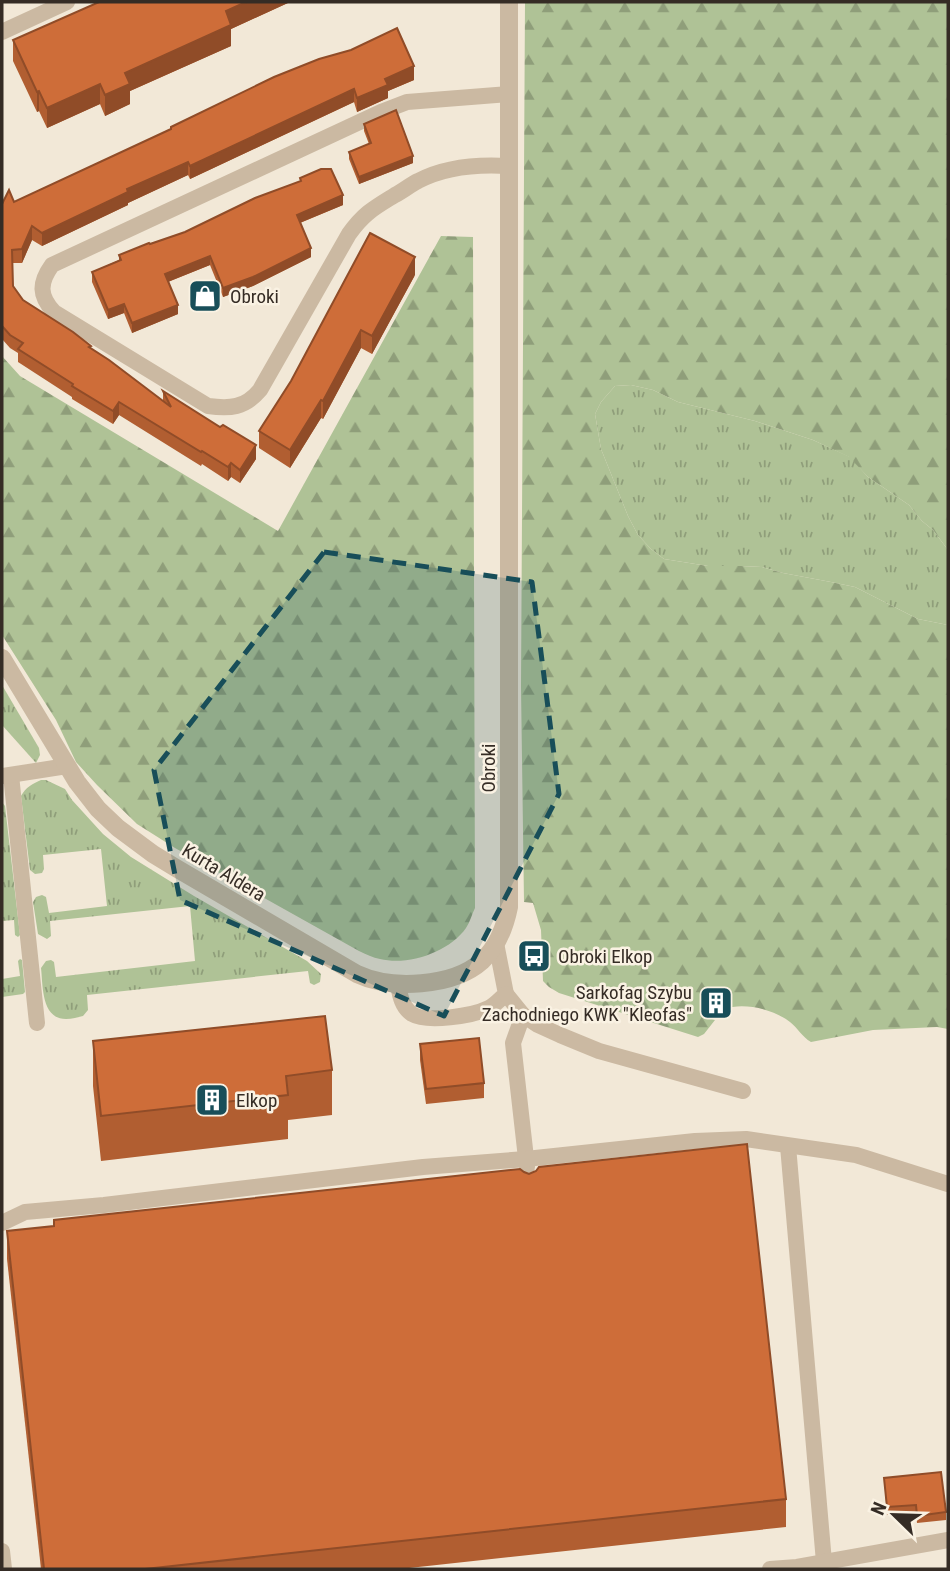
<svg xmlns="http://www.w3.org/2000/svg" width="950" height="1571" font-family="'Roboto Condensed',sans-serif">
	<defs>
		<pattern id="grass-tufts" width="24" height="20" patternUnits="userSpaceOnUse" patternTransform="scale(1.75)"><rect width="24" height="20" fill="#afc296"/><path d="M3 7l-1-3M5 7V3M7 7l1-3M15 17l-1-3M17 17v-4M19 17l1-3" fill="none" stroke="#8f9e7a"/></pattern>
		<pattern id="forest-firs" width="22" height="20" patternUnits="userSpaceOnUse" patternTransform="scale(1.75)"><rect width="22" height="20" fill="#afc296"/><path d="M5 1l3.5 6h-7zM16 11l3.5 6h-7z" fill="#8f9e7a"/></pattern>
	</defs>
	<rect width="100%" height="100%" fill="#f2e8d7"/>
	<g fill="url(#grass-tufts)">
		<path d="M631,385L653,390L678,402L755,421L813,440L850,457L868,477L909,505L922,521L933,530L948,550V625L918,619L855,587L831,582L783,573L762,567L741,566H708L664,559L651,549L638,535L628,516L601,449L595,414L601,402L615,386Z"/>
		<path d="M2,685L39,748L40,755L36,763L2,725Z"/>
		<path d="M41,780H46L65,789L72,800L103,834L131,857L194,896L307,961L321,974L320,982L314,985L310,983L308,971L87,995L88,1010L83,1016C78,1017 72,1019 66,1019C41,1019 43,985 41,968L46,961L51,960L54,962L56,977L195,961L190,906L50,921L51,936L47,939L38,934L33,902L36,897L42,895L46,897L49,913L107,906L101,849L43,855L44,869L42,873L35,874L30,870L21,796C26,787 32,784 41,780Z"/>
		<path d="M2,802L5,806L20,935L18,937L15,935L14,920L2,921Z"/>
		<path d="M20,959L22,960L25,992L23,994L2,997V979L20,976L18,961Z"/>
	</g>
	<g fill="url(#forest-firs)">
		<path d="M525,2H948V550L933,530L922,521L909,505L868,477L849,457L813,440L755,421L678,402L653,390L631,385L615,386L601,402L595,414L601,449L628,516L638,535L651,549L664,559L708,566H741L762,567L783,573L831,582L855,587L918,619L948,625V1029L937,1027L873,1030L811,1042C802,1037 798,1028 790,1022C773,1009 744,1002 724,1009L727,996L710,991L703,1016L715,1020L704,1034L698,1037L559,993L549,987L543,981L541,930L533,903L524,902L521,687Z"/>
		<path d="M441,236L473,237L475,908C472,914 470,922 466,928C449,952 409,966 380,959C373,958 366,954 359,951L175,848L137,824L97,785L76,762L56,720L2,635V356L20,376L278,531Z"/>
	</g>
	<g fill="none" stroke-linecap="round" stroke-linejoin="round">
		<g stroke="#cbb9a2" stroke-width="16">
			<path d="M2,32L67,2"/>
			<path d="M509,94L407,102L381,112L52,265C39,283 39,296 54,312L208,406C230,409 245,408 260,390L349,234C364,213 374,208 395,195C403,191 410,185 418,181C446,166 478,164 509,166"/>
			<path d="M11,775L37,1023"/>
			<path d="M3,776L67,766"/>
			<path d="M398,985C400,996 402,1007 412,1014C427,1023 473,1016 489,1008C495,1005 501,998 506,994L496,943"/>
			<path d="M506,994L523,1015L538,1025L560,1035L599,1051L743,1091"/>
			<path d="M523,1015L513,1043L527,1167"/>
			<path d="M788,1146L824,1562"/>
			<path d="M2,1223L25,1212L104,1205L423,1167L526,1159L695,1141L746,1139L856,1155L948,1184"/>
			<path d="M2,1551L4,1569"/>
			<path d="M770,1569L797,1567L948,1540"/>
		</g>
		<path stroke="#cbb9a2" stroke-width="18" d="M2,658L77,782L98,809L118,828L153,854L176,868L357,974C391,990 453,987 482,961C497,947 505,927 509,907V2"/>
	</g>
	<g fill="#b15e31">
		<path d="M99,2H290L231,29V46L130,91V104L105,116L100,104L47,128L39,111L37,112L13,61V40Z"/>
		<path d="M274,77L414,80L388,91V98L357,112L354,102L190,179L188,175L128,203V205L42,246L32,240L22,263H13V286L23,300L163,402V391L256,459L240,483L231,477L228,481L202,464L201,466L119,415L113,424L72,399V397L18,362V353L10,348L2,339V204L14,202L171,129Z"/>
		<path d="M364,124L413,163L359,184L349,159V152L369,144L364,131Z"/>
		<path d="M300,178L343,205L300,223L311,257L253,286L223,297L210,265L168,282L178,314L132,333L124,313L108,319L92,282V272L119,260V255L185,232L300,181Z"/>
		<path d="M415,275L372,354L361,348L323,419L321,418L290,468L259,448V431Z"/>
		<path d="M93,1041L332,1070V1115L288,1120V1139L101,1161L93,1086Z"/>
		<path d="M420,1044L484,1083V1098L426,1104L420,1060Z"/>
		<path d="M7,1231L786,1499V1527L400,1569H41L7,1259Z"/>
		<path d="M884,1478L946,1512V1520L917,1523L916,1512L887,1515Z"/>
	</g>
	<g fill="#904c28">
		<path d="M246,2H290L231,29V46L130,91V104L105,116V95L125,73L226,11Z"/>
		<path d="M414,66V80L388,91V98L357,112V98L385,79Z"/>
		<path d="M100,84V104L47,128V108Z"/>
		<path d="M354,89V102L190,179V166Z"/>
		<path d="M39,91V111L37,112V92Z"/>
		<path d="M413,156V163L359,184V177Z"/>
		<path d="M188,162V175L128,203V205L42,246V233L127,189Z"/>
		<path d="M343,195V205L297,224V215Z"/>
		<path d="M32,226V240L22,263V249Z"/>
		<path d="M311,248V257L253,286L223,297V288Z"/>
		<path d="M210,256V265L165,283V274Z"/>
		<path d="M415,257V275L372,354V336Z"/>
		<path d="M124,304V313L108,319V310Z"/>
		<path d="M178,305V314L132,333V323Z"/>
		<path d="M361,330V348L323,419V401Z"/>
		<path d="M321,400V418L290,468V450Z"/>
		<path d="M119,402V415L113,424V411Z"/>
		<path d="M256,445V459L240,483V470Z"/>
		<path d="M231,463V477L228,481V467Z"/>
	</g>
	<g fill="#ce6d39" stroke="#904c28" stroke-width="2">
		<path d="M99,2H246L226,11L231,25L125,73L130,84L105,95L100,84L47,108L39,91L37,92L13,40Z"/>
		<path d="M397,28L414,66L385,79L388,85L357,98L354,89L190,166L188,162L127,189L128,192L42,233L32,226L22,249L12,250L13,286L23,300L73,332L91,346L89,347L109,360L171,407L163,391L220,427L223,425L256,445L240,470L231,463L228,467L202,451L201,452L119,402L113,411L72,386L73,384L18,349L23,343L10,335L2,326V204L9,190L14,202L171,129V127L274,77L319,59L351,50Z"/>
		<path d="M396,110L413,156L359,177L349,152L371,143L364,124Z"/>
		<path d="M321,169H331L343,195L297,215L311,248L253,277L223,288L210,256L165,274L178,305L132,323L124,304L108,310L92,272L121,260L119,255L149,243L150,244L185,232L255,198L301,181L300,178Z"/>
		<path d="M370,233L415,257L372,336L361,330L323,401L321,400L290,450L259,431L291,381Z"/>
		<path d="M325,1016L332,1070L286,1076L288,1095L101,1116L93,1041Z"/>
		<path d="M479,1038L484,1083L426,1089L420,1044Z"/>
		<path d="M747,1144L786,1499L145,1569H44L7,1231L54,1226V1220L520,1169L524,1172L529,1174L536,1171L539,1167Z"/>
		<path d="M941,1472L946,1512L917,1516L916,1505L887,1507L884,1478Z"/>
	</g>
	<path fill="#184e59" fill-opacity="0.2" stroke="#184e59" stroke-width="5" stroke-dasharray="14 9" stroke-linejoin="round" d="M324,552L532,582L559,794L444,1016L180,900L154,770Z"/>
	<defs>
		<symbol id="shop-square" viewBox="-11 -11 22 22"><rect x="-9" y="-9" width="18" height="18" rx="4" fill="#184e59" stroke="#faf2e3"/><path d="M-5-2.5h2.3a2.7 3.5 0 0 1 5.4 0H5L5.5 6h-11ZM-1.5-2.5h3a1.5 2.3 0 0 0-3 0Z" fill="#fff"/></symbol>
		<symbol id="bus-square" viewBox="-11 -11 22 22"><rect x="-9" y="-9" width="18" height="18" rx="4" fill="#184e59" stroke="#faf2e3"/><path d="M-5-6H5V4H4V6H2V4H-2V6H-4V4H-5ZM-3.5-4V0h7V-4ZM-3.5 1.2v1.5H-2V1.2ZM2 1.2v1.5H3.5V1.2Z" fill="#fff"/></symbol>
		<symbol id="building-square" viewBox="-11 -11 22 22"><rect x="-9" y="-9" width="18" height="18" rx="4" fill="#184e59" stroke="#faf2e3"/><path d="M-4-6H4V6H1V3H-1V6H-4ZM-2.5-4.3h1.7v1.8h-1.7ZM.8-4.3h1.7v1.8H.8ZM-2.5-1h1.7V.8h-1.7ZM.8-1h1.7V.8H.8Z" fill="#fff"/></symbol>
	</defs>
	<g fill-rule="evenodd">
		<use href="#shop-square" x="186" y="277" width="38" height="38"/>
		<use href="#bus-square" x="515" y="937" width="38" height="38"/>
		<use href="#building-square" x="697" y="984" width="38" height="38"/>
		<use href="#building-square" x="193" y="1081" width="38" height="38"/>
	</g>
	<g text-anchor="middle" stroke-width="5" stroke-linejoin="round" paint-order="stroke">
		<g font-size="19" fill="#352c25" stroke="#faf2e3" text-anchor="start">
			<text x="230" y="303">Obroki</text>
			<text x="558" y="963">Obroki Elkop</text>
			<text x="692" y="999" text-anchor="end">Sarkofag Szybu<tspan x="692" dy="22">Zachodniego KWK "Kleofas"</tspan></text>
			<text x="236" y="1107">Elkop</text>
		</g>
		<g font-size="19" fill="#352c25" stroke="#faf2e3">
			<text transform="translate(488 768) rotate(-90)" y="7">Obroki</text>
			<text transform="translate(224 872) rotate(31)" y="7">Kurta Aldera</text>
		</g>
	</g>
	<rect width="950" height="1571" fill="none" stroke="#352c25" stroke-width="7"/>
	<g transform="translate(894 1515) rotate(293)" stroke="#faf2e3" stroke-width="5" paint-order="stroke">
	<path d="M0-5L12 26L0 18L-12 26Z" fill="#352c25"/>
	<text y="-10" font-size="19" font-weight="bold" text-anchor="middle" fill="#352c25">N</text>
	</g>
</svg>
